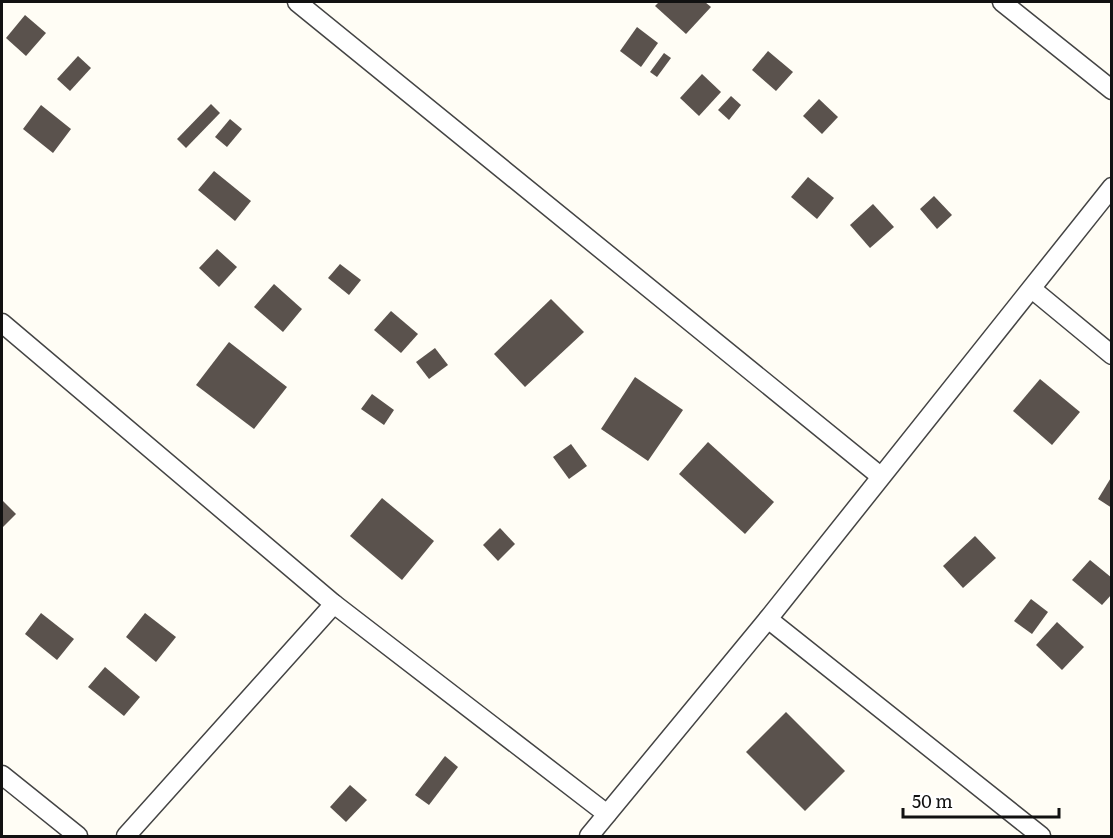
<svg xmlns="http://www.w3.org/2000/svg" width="1113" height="838" font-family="Literata,serif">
	<rect width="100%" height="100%" fill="#fffdf5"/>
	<g fill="#5a524d">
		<path d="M659,2H705L711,7L686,34L655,6Z"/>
		<path d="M25,15L46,33L26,56L6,38Z"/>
		<path d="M637,27L658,43L641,67L620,51Z"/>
		<path d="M768,51L793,72L776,91L752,70Z"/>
		<path d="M664,53L671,58L657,77L650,72Z"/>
		<path d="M78,56L91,68L70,91L57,79Z"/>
		<path d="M702,74L721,92L699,116L680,98Z"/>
		<path d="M731,96L741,105L729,120L718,110Z"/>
		<path d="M819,99L838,117L822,134L803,116Z"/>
		<path d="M211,104L220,113L186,148L177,139Z"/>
		<path d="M41,105L71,129L53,153L23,129Z"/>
		<path d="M230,119L242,129L227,147L215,137Z"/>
		<path d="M214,171L251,201L235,221L198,190Z"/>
		<path d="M808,177L834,198L817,219L791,197Z"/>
		<path d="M934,196L952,215L937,229L920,209Z"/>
		<path d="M873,204L894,227L870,248L850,225Z"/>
		<path d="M217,249L237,267L219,287L199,268Z"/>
		<path d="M340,264L361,280L349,295L328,278Z"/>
		<path d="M274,284L302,309L283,332L254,307Z"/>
		<path d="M551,299L584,332L525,387L494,354Z"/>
		<path d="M391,311L418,334L401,353L374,330Z"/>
		<path d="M229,342L287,387L254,429L196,385Z"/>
		<path d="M435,348L448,365L429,379L416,362Z"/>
		<path d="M635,377L683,410L648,461L601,429Z"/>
		<path d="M1040,379L1080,412L1052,445L1013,411Z"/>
		<path d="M372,394L394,410L384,425L361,409Z"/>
		<path d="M708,442L774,502L745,534L679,474Z"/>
		<path d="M571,444L587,466L569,479L553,457Z"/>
		<path d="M1112,476V508L1098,499Z"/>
		<path d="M382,498L434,541L402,580L350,536Z"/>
		<path d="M2,500L16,514L2,528Z"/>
		<path d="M500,528L515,544L498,561L483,545Z"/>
		<path d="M975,536L996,558L963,588L943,566Z"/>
		<path d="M1090,560L1112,578V594L1102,605L1072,580Z"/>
		<path d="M1031,599L1048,612L1032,634L1014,621Z"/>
		<path d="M41,613L74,639L57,660L25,634Z"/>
		<path d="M145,613L176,637L156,662L126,637Z"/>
		<path d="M1057,622L1084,647L1062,670L1036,645Z"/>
		<path d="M105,667L140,697L124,716L88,687Z"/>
		<path d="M786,712L845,771L805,811L746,752Z"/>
		<path d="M445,756L458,767L429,805L415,795Z"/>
		<path d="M350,785L367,800L346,822L330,807Z"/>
	</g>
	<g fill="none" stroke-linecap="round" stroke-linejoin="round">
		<defs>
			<g id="minor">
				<path d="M297,2L879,475"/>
				<path d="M1002,2L1112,90"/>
				<path d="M1032,289L1112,355"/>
				<path d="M2,323L334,604L607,814"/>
				<path d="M768,619L1041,836"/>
				<path d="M2,775L78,836"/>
				<path d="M126,836L334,604"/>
				<path d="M589,836L768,619L1112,187"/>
			</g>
		</defs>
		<use href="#minor" stroke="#444" stroke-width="21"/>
		<use href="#minor" stroke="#fff" stroke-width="18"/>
	</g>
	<rect width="1113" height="838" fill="none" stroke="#111111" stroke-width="6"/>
	<path d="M903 808v9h156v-9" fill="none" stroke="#111111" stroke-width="3"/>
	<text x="912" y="808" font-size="18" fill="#111111" stroke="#ffffff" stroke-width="4.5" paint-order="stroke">50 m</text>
</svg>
